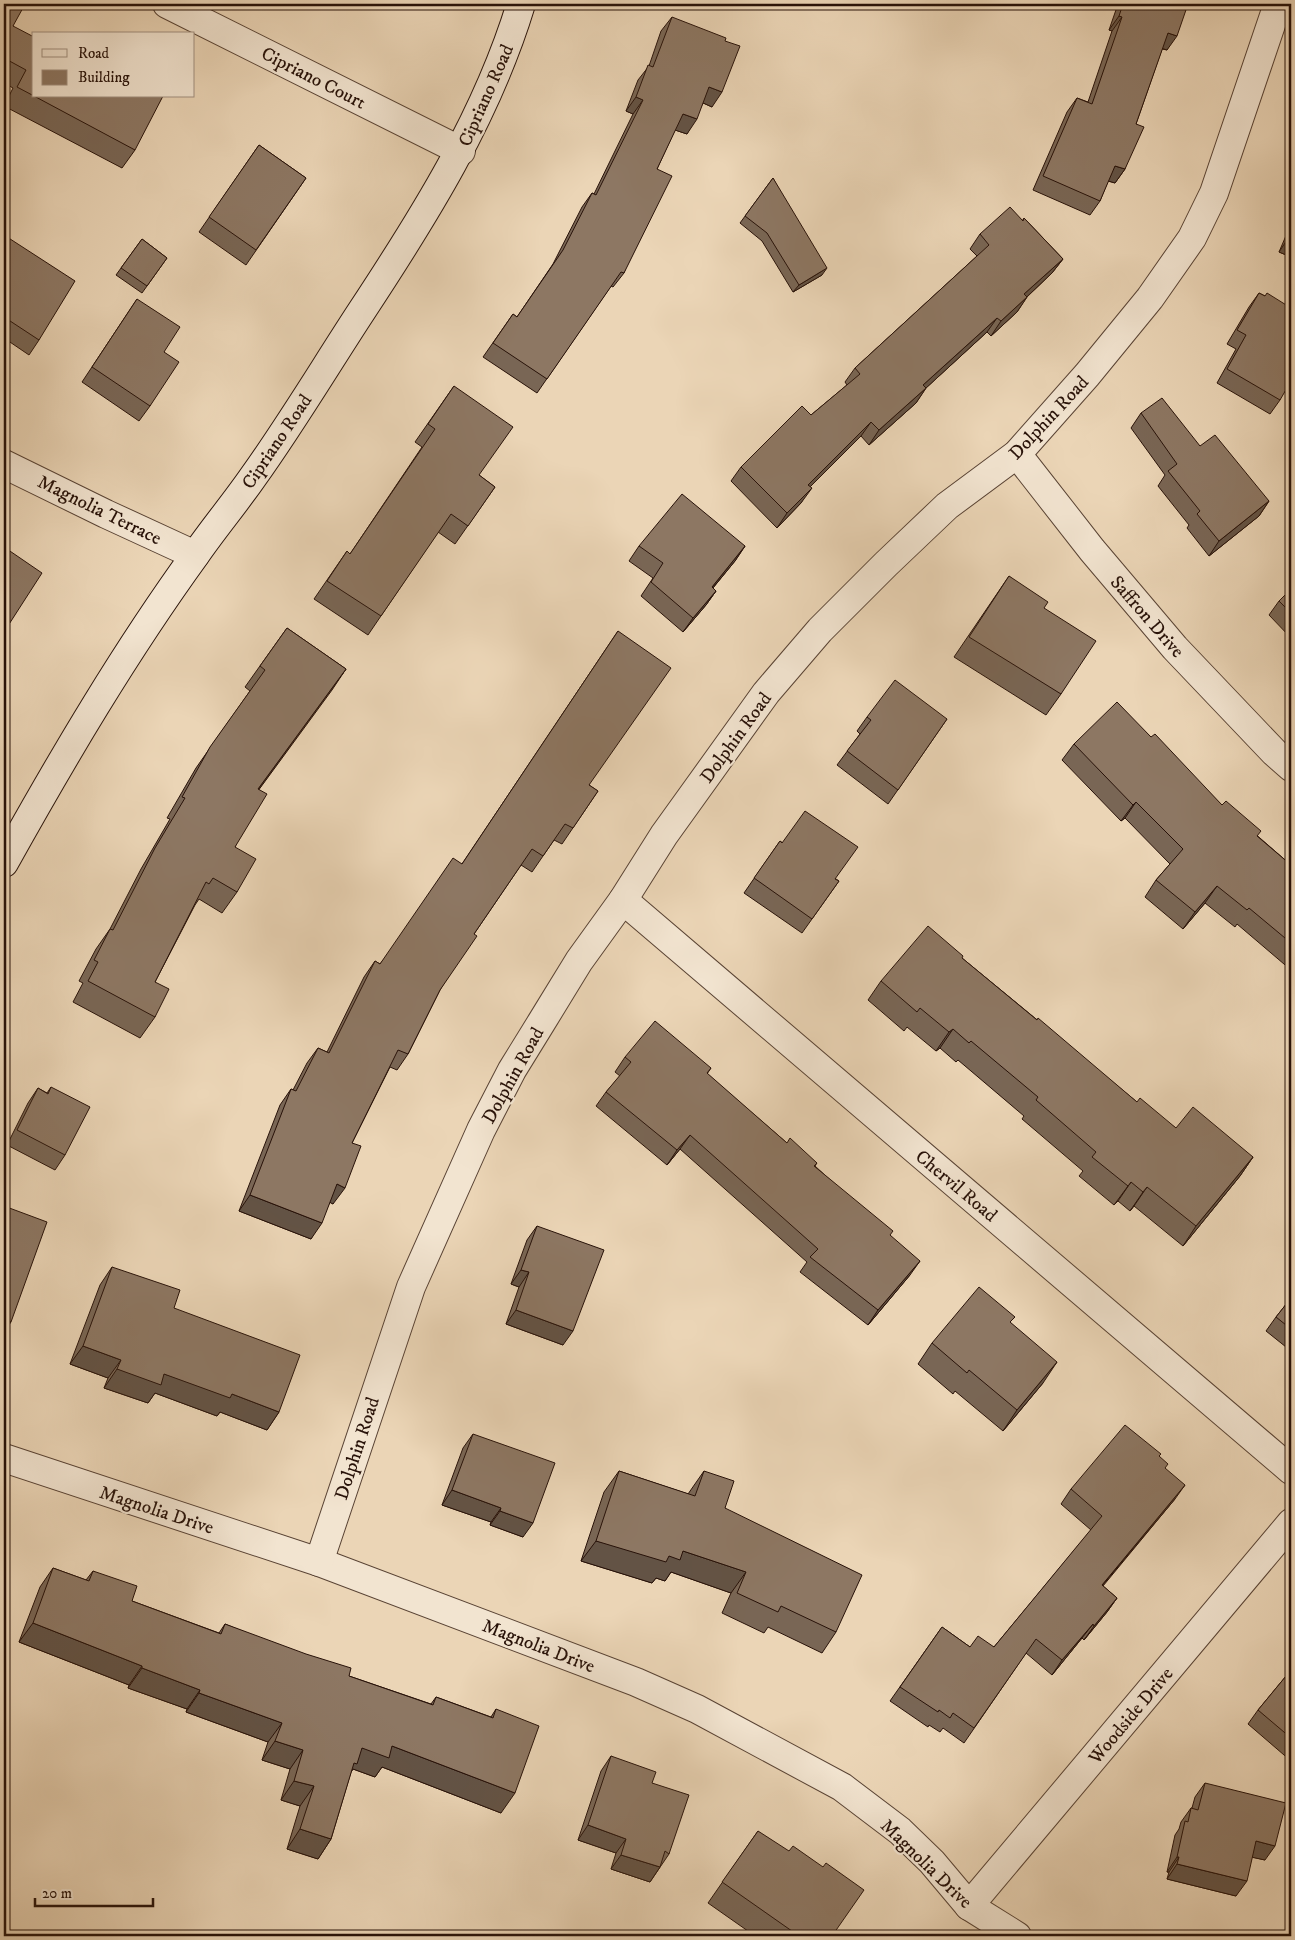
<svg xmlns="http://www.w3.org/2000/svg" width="1295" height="1940" font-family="'IM FELL DW Pica',serif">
	<rect width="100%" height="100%" fill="#ebd5b6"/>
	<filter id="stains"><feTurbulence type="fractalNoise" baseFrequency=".004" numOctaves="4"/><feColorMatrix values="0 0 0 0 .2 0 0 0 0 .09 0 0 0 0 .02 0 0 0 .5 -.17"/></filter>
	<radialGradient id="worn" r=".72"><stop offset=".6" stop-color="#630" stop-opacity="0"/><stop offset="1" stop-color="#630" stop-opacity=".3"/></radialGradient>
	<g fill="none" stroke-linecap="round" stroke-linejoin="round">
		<defs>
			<g id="street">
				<path d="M167,4L461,151"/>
				<path d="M1017,454L1092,550L1175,648L1274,752L1291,767"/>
				<path d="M4,464L106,514L195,555"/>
				<path d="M623,900L1291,1470"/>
				<path d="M4,1458L319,1562L636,1682L697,1709L842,1787L900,1831L932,1862L969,1906L1017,1936"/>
				<path d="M319,1562L411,1287L481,1130L512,1070L541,1023L579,961L623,900L664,835L766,693L820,630L886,564L947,506L1017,454L1087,375L1150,298L1192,238L1214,193L1278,4"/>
				<path d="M969,1906L1291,1523"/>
			</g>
			<path id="secondary" d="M4,863C63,757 125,652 196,554C214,528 235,503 253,477C291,424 325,367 361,312C425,215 487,116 521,4"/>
		</defs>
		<use href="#street" stroke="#594334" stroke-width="30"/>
		<use href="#secondary" stroke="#281209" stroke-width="30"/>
		<use href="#street" stroke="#f2e4d0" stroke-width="28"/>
		<use href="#secondary" stroke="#f2e4d0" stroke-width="28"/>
	</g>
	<g fill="#796655" stroke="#281209">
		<path d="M4,4L13,26L135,150L122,168L4,106L13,88L4,83Z"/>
		<path d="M1118,4H1188L1167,50L1162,49L1136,124L1125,169L1115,183L1108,181L1100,201L1090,215L1033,190L1067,112L1077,98L1088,102L1112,31L1109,30Z"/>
		<path d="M672,17L712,107L703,103L687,134L675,130L657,169L624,273L613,287L611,286L537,393L483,357L513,314L517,317L553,264L582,207L592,193L594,194L633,114L626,111L638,80L649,66L661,31Z"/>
		<path d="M259,145L306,178L246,265L199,232Z"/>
		<path d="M773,178L822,275L793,292L762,241L740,223Z"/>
		<path d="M1024,218L1063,259L1052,273L1027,297L1017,312L991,336L987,332L926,388L916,403L869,445L861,436L810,487L801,503L777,528L731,481L741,467L811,415L847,385L845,382L855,368L977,256L970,249L980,234L1023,220Z"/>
		<path d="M1291,224V257L1279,252Z"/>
		<path d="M4,236L39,340L29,355L4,338Z"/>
		<path d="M142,239L167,258L142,293L116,275Z"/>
		<path d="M1259,293L1265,296L1280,400L1270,414L1217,383L1236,349L1227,344L1249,307Z"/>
		<path d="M137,299L164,352L150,406L139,421L82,382Z"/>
		<path d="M454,386L479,475L495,487L455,544L438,532L368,635L314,599L347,551L350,554L422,447L415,442Z"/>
		<path d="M1141,413L1200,446L1269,501L1259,516L1209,556L1187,528L1189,525L1158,486L1165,475L1131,428Z"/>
		<path d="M639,546H745L735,561L713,588L716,591L706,605L683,632L641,596L653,578L629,561Z"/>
		<path d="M1009,576L1044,608L1061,694L1046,715L954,657Z"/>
		<path d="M1291,589V638L1269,615L1279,601Z"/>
		<path d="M287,628L346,669L259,789L235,847L237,892L222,913L199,899L195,905L155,982V1017L140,1038L73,1002L83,983L79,981L96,949L110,929L141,869L170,819L167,818L196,768L250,691L245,687Z"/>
		<path d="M618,631L589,785L598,791L562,844L554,840L532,872L521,865L474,934L440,990L408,1054L397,1070L390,1067L352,1143L333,1204L330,1202L311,1239L239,1211L280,1105L291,1089L293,1090L307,1063L318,1048L327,1052L364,977L375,961L380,964L462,864Z"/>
		<path d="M867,717L947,719L888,804L837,765L860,734L857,731Z"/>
		<path d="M1151,737L1222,805L1291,865V970L1237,924L1235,927L1205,903L1183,929L1145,897L1156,880L1170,864L1125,818L1121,821L1062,760L1074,744Z"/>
		<path d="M780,841L839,881L802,933L744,893Z"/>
		<path d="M962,958L1137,1102L1176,1128L1253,1157L1240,1176L1183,1246L1134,1206L1130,1211L1118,1201L1114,1205L1079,1176L1083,1171L1022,1119L1024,1116L958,1060L956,1062L940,1048L936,1051L907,1027L904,1031L868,1000L881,981Z"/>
		<path d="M625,1057L711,1068L707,1074L787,1143L817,1163L815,1166L890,1235L910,1275L868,1325L800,1272L807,1262L680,1149L667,1165L596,1106L606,1092L620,1076L615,1072Z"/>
		<path d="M51,1087L65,1155L55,1170L7,1145L28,1103L38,1088L47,1093Z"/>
		<path d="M537,1226L563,1345L506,1324L519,1287L511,1284L527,1240Z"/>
		<path d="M112,1267L174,1308L279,1412L267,1430L220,1412L217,1416L155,1393L148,1403L104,1388L108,1378L70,1364L100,1285Z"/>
		<path d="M1291,1298V1351L1266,1331L1276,1317Z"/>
		<path d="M1010,1323L1043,1383L1003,1431L955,1391L953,1394L918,1364L932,1343Z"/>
		<path d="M473,1434L523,1537L490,1525L491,1522L442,1505L463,1448Z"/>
		<path d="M1159,1456L1165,1468L1175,1499L1103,1586L1117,1598L1107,1612L1084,1640L1082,1638L1052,1675L1026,1653L964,1743L943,1728L940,1732L929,1725L928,1727L890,1701L942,1627L970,1647H994L1091,1530L1061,1504L1071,1489Z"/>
		<path d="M619,1471L688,1494L704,1471L725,1508L836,1632L822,1653L768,1627L764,1633L722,1613L731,1593L671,1572L665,1581L656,1578L652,1583L581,1561L604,1492Z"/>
		<path d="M53,1568L86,1580L93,1571L132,1601L219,1633L225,1624L349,1676L431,1704L436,1697L491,1717L496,1709L501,1813L382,1767L375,1777L353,1769L351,1772L331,1839L318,1859L287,1849L300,1806L281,1800L290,1769L262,1760L268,1742L186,1712L187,1709L128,1688L129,1685L19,1642L40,1587Z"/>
		<path d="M1291,1670V1761L1248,1724L1258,1710Z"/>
		<path d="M611,1756L652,1783L669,1854L650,1882L611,1869L616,1853L578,1840L601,1771Z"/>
		<path d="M1205,1783L1265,1860L1252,1857L1236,1896L1167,1879L1169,1872H1167L1175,1835L1179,1829L1181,1822L1191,1808H1192L1195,1797Z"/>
		<path d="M758,1831L832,1936H755L708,1903Z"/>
	</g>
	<g fill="#635345" stroke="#281209">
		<path d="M1119,16L1122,17L1112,31L1109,30Z"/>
		<path d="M1168,33L1177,36L1167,50L1158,47Z"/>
		<path d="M709,87L722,92L712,107L699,101Z"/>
		<path d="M636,97L643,100L633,114L626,111Z"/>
		<path d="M683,114L697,119L687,134L672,129Z"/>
		<path d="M1115,166L1125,169L1115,183L1105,180Z"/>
		<path d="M1291,234V257L1279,252Z"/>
		<path d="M1063,259L1052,273L1014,309L1024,294Z"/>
		<path d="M827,268L822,275L793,292L799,285Z"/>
		<path d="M1027,297L1017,312L991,336L1001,321Z"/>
		<path d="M997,318L987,332L913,400L923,385Z"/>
		<path d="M926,388L916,403L869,445L879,430Z"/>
		<path d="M871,422L861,436L798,499L808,485Z"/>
		<path d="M812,488L801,503L777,528L787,513Z"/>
		<path d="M1269,501L1259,516L1209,556L1219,541Z"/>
		<path d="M745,546L735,561L702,601L712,587Z"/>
		<path d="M716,591L706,605L683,632L693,618Z"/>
		<path d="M346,669L332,690L244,810L258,789Z"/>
		<path d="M1136,802L1125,818L1121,821L1133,805Z"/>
		<path d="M1217,886L1205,903L1183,929L1195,912Z"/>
		<path d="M953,1029L940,1048L936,1051L949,1032Z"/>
		<path d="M690,1135L680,1149L667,1165L677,1150Z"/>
		<path d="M1253,1157L1240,1176L1183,1246L1196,1226Z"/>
		<path d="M1131,1182L1118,1201L1114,1205L1128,1186Z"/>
		<path d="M337,1184L345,1188L333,1204L325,1200Z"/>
		<path d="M1147,1187L1134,1206L1130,1211L1143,1192Z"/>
		<path d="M250,1195L322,1223L311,1239L239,1211Z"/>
		<path d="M920,1261L910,1275L868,1325L878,1310Z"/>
		<path d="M521,1270L529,1272L519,1287L511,1284Z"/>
		<path d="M516,1310L573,1331L563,1345L506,1324Z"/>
		<path d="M4,1319L11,1322L4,1332Z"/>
		<path d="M83,1346L121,1360L108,1378L70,1364Z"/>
		<path d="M1057,1362L1043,1383L1003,1431L1017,1410Z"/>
		<path d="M117,1369L164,1374L232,1394L279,1412L267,1430L220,1412L217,1416L155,1393L148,1403L104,1388Z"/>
		<path d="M1185,1485L1175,1499L1091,1599L1102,1585Z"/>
		<path d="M452,1490L501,1508L491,1522L442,1505Z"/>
		<path d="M500,1511L533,1523L523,1537L490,1525Z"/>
		<path d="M596,1541L669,1556L683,1551L746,1572L731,1593L671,1572L665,1581L656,1578L652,1583L581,1561Z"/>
		<path d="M1117,1598L1107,1612L1084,1640L1094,1626Z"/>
		<path d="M33,1623L142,1666L129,1685L19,1642Z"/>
		<path d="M1093,1624L1082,1638L1052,1675L1062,1660Z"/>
		<path d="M142,1668L200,1690L187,1709L128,1688Z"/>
		<path d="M199,1693L282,1723L268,1742L186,1712Z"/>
		<path d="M275,1741L303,1750L290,1769L262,1760Z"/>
		<path d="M392,1746L515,1793L501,1813L382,1767L375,1777L353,1769L343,1783L340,1782L362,1748Z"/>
		<path d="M294,1781L314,1786L300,1806L281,1800Z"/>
		<path d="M588,1825L626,1839L616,1853L578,1840Z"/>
		<path d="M300,1829L331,1839L318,1859L287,1849Z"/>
		<path d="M1256,1841L1275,1846L1265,1860L1246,1856Z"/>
		<path d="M621,1855L660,1867L650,1882L611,1869Z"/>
		<path d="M1177,1857H1179L1169,1872H1167Z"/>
		<path d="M1177,1864L1247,1881L1236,1896L1167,1879Z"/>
	</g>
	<g fill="#8d7763" stroke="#281209">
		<path d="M4,4H20L24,6L13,26L34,37V96L17,87L26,70L4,58Z"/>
		<path d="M1123,4H1188L1177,36L1168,33L1136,124L1144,127L1125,169L1115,166L1100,201L1043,176L1077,98L1092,104L1122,17L1119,16Z"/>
		<path d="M672,17L726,38L725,41L740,46L722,92L709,87L697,119L683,114L657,169L672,176L624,273L621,272L547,379L493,343L513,314L517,317L563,250L592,193L596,195L643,100L636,97L648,65L653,67Z"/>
		<path d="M34,96H163L135,150Z"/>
		<path d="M259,145L306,178L256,250L209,217Z"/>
		<path d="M773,178L827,268L799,285L767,233L745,216Z"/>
		<path d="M1010,207L1023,221L1024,218L1063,259L1024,294L1027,297L1001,321L997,318L923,385L926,388L879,430L871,422L808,485L812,488L787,513L741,467L802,406L811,415L860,374L855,368L989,245L980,234Z"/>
		<path d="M4,235L75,281L39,340L4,317Z"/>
		<path d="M142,239L167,258L147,286L121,268Z"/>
		<path d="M1259,293L1265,296L1267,293L1291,308V381L1280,400L1227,369L1246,335L1237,330Z"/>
		<path d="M137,299L180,327L164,352L179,362L150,406L92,367Z"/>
		<path d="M454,386L513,427L479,475L495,487L468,526L451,514L381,616L327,581L347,551L350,554L435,429L428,424Z"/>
		<path d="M1162,398L1200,446L1215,435L1269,501L1219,541L1197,514L1200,511L1168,471L1177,464L1141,413Z"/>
		<path d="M682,494L745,546L712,587L716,591L693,618L651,582L663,563L639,546Z"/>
		<path d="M4,547L42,573L4,632Z"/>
		<path d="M1009,576L1048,602L1044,608L1096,641L1061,694L969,637Z"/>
		<path d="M1291,589V613L1279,601Z"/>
		<path d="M287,628L346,669L258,789L267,794L235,847L256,859L237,892L213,878L209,884L206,882L155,982L169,989L155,1017L88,981L98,962L94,960L110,929L113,930L155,848L185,798L182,797L210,747L265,670L260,666Z"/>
		<path d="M618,631L671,668L589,785L598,791L573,828L565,824L543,856L532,849L474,934L477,936L440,990L408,1054L398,1050L352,1143L361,1146L345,1188L337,1184L322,1223L250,1195L291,1089L296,1091L318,1048L329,1053L375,961L380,964L453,858L462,864Z"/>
		<path d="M895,680L947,719L898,790L847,751L871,720L867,717Z"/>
		<path d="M1117,702L1151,737L1155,734L1222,805L1226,801L1261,831L1257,836L1291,865V943L1249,908L1247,910L1217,886L1195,912L1156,880L1183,849L1136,802L1133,805L1074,744Z"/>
		<path d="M805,811L858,847L835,879L839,881L812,919L754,878L780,841L782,843Z"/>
		<path d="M928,926L963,956L962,958L1037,1020L1038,1018L1137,1102L1140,1098L1176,1128L1193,1107L1253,1157L1196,1226L1147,1187L1143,1192L1131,1182L1128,1186L1092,1157L1096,1152L1036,1100L1038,1097L971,1041L969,1043L953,1029L949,1032L920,1008L917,1012L881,981Z"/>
		<path d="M655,1021L711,1068L707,1073L787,1143L790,1138L817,1163L814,1166L893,1231L890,1235L920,1261L878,1310L810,1257L818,1249L690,1135L677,1150L606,1092L631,1062L625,1057Z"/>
		<path d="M51,1087L90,1107L65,1155L17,1130L38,1088L48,1094Z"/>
		<path d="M4,1206L47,1222L11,1322L4,1319Z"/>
		<path d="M537,1226L604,1250L573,1331L516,1310L529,1272L521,1270Z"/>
		<path d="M112,1267L180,1290L174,1308L300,1355L279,1412L232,1394L230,1398L164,1374L161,1385L117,1369L121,1360L83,1346Z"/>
		<path d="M979,1287L1015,1317L1010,1322L1057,1362L1017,1410L969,1370L967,1373L932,1343Z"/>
		<path d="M1291,1298V1329L1276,1317Z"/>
		<path d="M1125,1425L1161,1454L1159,1456L1168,1464L1165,1468L1185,1485L1102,1585L1117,1598L1094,1626L1093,1624L1062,1660L1036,1639L974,1728L953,1713L950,1718L939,1710L938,1712L900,1687L942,1627L970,1647L978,1636L994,1647L1102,1516L1071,1489Z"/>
		<path d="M473,1434L555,1463L533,1523L500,1511L501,1508L452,1490Z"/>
		<path d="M619,1471L695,1496L704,1471L734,1481L725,1508L862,1575L836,1632L781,1606L778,1612L737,1593L746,1572L683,1551L680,1560L669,1556L666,1562L596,1541Z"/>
		<path d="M53,1568L89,1581L93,1571L137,1586L132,1601L221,1634L225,1624L306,1654L351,1668L349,1676L433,1705L436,1697L493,1718L496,1709L539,1726L515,1793L392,1746L389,1758L362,1748L357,1764L354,1763L331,1839L300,1829L314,1786L294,1781L303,1750L275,1741L282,1723L199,1693L200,1690L142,1668V1666L33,1623Z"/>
		<path d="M1291,1670V1738L1258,1710Z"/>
		<path d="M611,1756L656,1772L652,1783L689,1795L669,1854L665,1851L660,1867L621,1855L626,1839L588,1825Z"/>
		<path d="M1205,1783L1286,1803L1275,1846L1256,1841L1247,1881L1177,1864L1179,1857H1177L1185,1821L1188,1822L1191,1808L1198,1810Z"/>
		<path d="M758,1831L789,1851L793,1846L823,1867L826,1863L864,1890L832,1936H799L722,1882Z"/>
	</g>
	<g text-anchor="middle" stroke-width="4.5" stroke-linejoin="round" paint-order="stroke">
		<g font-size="19" fill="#281209" stroke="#f2e4d0">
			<text transform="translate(314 77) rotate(27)" y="7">Cipriano Court</text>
			<text transform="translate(485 95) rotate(-66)" y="7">Cipriano Road</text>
			<text transform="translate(1048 417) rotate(-47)" y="7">Dolphin Road</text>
			<text transform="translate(276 441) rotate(-56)" y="7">Cipriano Road</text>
			<text transform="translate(100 509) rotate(26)" y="7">Magnolia Terrace</text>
			<text transform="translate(1148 616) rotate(49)" y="7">Saffron Drive</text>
			<text transform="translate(735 737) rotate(-54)" y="7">Dolphin Road</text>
			<text transform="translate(512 1075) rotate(-61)" y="7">Dolphin Road</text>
			<text transform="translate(957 1185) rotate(40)" y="7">Chervil Road</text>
			<text transform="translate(356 1448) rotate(-72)" y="7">Dolphin Road</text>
			<text transform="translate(157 1509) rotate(18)" y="7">Magnolia Drive</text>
			<text transform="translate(539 1645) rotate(21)" y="7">Magnolia Drive</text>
			<text transform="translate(1130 1715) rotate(-50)" y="7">Woodside Drive</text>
			<text transform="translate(927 1863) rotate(44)" y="7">Magnolia Drive</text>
		</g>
	</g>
	<rect width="1295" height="1940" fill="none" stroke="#ebd5b6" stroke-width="20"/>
	<rect x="5" y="5" width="1285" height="1930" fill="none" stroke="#281209" stroke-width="2.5"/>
	<rect x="10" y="10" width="1275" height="1920" fill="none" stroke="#281209"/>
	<rect x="32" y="32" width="162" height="65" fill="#f2e4d0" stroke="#a19080"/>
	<rect x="42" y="49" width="25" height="8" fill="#f2e4d0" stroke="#a19080"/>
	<text x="78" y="58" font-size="15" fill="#281209">Road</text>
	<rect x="42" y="70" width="25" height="15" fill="#8d7763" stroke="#a19080"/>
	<text x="78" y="82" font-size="15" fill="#281209">Building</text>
	<path d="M35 1898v8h118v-8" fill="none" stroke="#281209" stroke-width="2.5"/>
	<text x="42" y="1898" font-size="15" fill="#281209" stroke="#f2e4d0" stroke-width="4" paint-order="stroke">20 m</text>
	<rect width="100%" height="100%" filter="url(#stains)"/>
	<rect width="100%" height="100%" fill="url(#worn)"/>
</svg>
